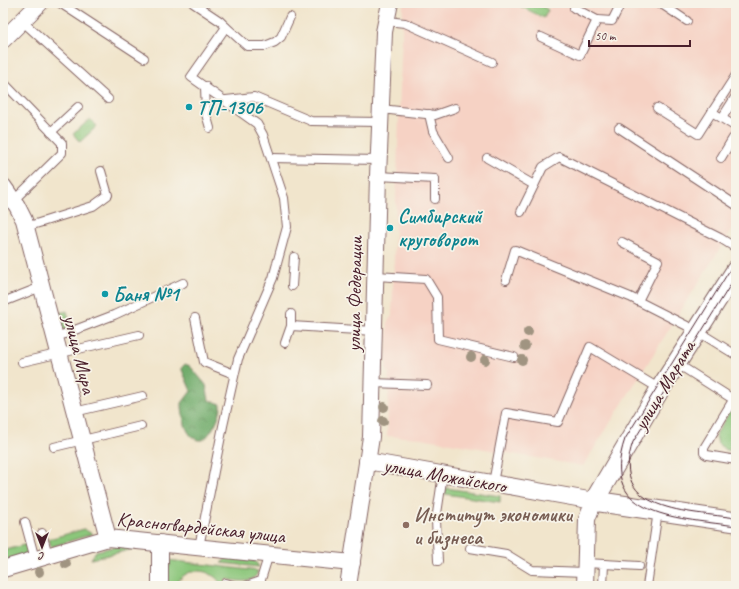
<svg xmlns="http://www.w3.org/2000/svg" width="739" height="589" font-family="Caveat,sans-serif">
	<defs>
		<pattern id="forest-crowns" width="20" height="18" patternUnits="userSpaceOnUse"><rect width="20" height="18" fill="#70ab6a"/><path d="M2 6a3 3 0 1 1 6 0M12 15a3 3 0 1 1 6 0" fill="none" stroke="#5e8b57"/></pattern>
		<pattern id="park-tufts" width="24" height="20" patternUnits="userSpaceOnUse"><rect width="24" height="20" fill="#8bc67a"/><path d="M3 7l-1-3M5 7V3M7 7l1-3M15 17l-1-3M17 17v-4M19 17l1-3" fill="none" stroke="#74a064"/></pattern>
	</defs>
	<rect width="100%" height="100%" fill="#f7f3e8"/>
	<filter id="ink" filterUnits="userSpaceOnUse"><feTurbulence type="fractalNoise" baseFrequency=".025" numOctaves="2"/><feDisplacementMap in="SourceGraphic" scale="8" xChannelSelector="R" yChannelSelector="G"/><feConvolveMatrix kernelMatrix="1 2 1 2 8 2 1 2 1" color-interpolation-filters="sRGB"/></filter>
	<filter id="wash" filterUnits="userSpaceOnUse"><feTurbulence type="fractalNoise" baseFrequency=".012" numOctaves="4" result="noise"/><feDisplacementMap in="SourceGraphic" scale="16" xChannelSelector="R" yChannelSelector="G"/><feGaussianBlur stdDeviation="0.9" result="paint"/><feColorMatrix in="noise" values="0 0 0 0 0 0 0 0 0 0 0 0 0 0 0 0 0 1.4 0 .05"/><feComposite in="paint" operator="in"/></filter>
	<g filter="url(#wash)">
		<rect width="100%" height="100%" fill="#f1e5cc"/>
		<path fill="#f6d2c4" d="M403,3H510L543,19L549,8L557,3H736V223L583,466L421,438L387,436L389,374L386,369L388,321L392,316Z"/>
		<g fill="#8bc67a" stroke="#6a7252">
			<path d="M67,311L71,328L59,331L54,314Z"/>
			<path d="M736,409V451L726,450L718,444L716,435L730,411Z"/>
			<path d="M446,488L500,496V502L445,494Z"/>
			<path d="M84,529L92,534L51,547L49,539Z"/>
			<path d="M27,544L30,553L3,561V551Z"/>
			<path d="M118,546L138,548L91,559L96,551Z"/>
			<path d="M227,558L255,561L259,567L221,563Z"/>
			<path d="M168,560L258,571C254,585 238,581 226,579L224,586H222C213,567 184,565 176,586H169L167,583V565L170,566V564L168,563Z"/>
		</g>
		<path fill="url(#forest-crowns)" stroke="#5d654a" d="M185,364L190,366L206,385L209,400L221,404C222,414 211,435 203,440C185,442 182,415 182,403L191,391L182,370V367Z"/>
		<g fill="url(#park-tufts)" stroke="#6a7252">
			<path d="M519,3H538L548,10L544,18L518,5Z"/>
			<path d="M90,119L97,126L80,142L73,134Z"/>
		</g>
	</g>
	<g filter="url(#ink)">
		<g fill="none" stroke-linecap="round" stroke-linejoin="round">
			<defs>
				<g id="service">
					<path d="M60,3L144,58"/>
					<path d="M193,3L220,21L226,27L191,77L257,124L263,135L284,198L287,227L273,278L238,359L223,426L199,547"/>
					<path d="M660,3L687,21"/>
					<path d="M597,20L612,21L621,3"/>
					<path d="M22,21L108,99"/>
					<path d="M386,21L405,23L492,62"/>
					<path d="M226,27L247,46H265L275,42L281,37L290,17"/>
					<path d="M541,37L580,55L597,20L574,8"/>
					<path d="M736,75L712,112L736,127"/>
					<path d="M3,82L62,143V153L13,201"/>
					<path d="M205,86L206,114L210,128"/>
					<path d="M226,100L254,97L311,121L380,122"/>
					<path d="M657,108L698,134L712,112"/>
					<path d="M381,109L435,115L455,108"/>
					<path d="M429,114L433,131L449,158"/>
					<path d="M722,118L736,96"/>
					<path d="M619,128L736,205"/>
					<path d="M51,132L78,107"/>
					<path d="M271,158L378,160"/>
					<path d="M487,158L534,185"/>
					<path d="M721,158L733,138L736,139"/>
					<path d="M378,176L435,179V199"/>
					<path d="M521,212L543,167L559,157L720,238L736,248"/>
					<path d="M26,227L93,206L108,195L101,171"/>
					<path d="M622,242L658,261L638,301"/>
					<path d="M376,276L426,279L437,297L438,339L514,357"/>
					<path d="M506,280L515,250L630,297L697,331L736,355"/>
					<path d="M292,286L294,257"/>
					<path d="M3,302L41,287"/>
					<path d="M195,318L204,362L234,374"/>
					<path d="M291,326V314"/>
					<path d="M54,338L114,315L183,283"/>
					<path d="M285,343L291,326L374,331"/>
					<path d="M22,362L139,335"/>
					<path d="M676,363L736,401"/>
					<path d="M373,383L427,385"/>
					<path d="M733,400L704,448V453L707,455L736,460"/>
					<path d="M74,412L143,396"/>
					<path d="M54,447L141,426"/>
					<path d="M493,483L506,413L558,422L590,347L660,389"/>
					<path d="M25,522L35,559"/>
					<path d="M42,533L48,555"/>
					<path d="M470,548L506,554L532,570L585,572"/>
					<path d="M438,561L436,520L443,474"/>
					<path d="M586,563L604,564L603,586"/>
					<path d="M604,564L639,566"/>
					<path d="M226,583L236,586"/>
					<path d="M246,586L261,581"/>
					<path d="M259,586L269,554"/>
					<path d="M647,586L658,511"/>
				</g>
				<g id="minor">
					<path d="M3,40L40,3"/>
					<path d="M3,186L17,206L24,220L108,538"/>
					<path d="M367,461L594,501L587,519L585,586"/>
					<path d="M3,569L108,538L352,563"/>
					<path d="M160,586V543"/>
					<path d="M348,586L371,437L378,176L384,32L390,3"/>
				</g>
				<path id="tertiary" d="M736,270L660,389L594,501L736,522"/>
			</defs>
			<use href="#service" stroke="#846463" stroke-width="10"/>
			<use href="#minor" stroke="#846463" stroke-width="18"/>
			<use href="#tertiary" stroke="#846463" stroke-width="21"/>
			<use href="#service" stroke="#fff" stroke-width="8"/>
			<use href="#minor" stroke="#fff" stroke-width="16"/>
			<use href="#tertiary" stroke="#fff" stroke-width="19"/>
			<g stroke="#4a1f2b" stroke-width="1">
				<path d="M736,260L625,439C597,519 683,518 736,526"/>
				<path d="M736,276L633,442C608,513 690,511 736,518"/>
			</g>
		</g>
		<g fill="#a09481">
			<circle cx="528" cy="332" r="5"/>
			<circle cx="525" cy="346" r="5"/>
			<circle cx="471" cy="357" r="5"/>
			<circle cx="485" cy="360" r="5"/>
			<circle cx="522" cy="360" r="5"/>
			<circle cx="384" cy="407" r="5"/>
			<circle cx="383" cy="421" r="5"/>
			<circle cx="66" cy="564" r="5"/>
			<circle cx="39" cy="572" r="5"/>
		</g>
	</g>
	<g fill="#0f9aa8" stroke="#f7f3e8" stroke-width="1.5">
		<circle cx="189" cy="107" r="4"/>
		<circle cx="390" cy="228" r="4"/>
		<circle cx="105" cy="294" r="4"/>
	</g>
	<circle fill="#8d6e63" stroke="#f7f3e8" stroke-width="1.5" cx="406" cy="525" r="4"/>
	<g text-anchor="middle" stroke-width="3.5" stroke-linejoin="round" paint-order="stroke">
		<g font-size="20" font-weight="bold" fill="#0d838f" stroke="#f7f3e8" text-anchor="start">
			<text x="197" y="114">ТП-1306</text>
			<text x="398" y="223">Симбирский<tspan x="398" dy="23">круговорот</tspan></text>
			<text x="113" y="301">Баня №1</text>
		</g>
		<g font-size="20" fill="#4a1f2b" stroke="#f7f3e8">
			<text transform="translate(354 294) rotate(-89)" y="7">улица Федерации</text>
			<text transform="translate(80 354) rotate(76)" y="7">улица Мира</text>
			<text transform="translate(664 385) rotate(-59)" y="7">улица Марата</text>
			<text transform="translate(445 475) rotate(10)" y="7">улица Можайского</text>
			<text transform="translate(201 527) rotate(6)" y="7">Красногвардейская улица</text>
		</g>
		<g font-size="20" font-weight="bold" fill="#785e54" stroke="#f7f3e8" text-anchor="start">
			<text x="414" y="521">Институт экономики<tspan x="414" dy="23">и бизнеса</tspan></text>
		</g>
	</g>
	<rect width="739" height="589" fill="none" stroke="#f7f3e8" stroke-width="16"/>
	<g transform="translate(42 547) rotate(180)" stroke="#f7f3e8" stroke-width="3" paint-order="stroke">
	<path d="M0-3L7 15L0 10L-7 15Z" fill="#4a1f2b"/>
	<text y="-6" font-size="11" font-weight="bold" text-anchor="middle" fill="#4a1f2b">С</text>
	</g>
	<path d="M589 40v6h101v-6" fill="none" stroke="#4a1f2b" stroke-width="2"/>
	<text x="595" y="40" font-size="12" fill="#4a1f2b" stroke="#f7f3e8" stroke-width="3" paint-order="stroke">50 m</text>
</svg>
